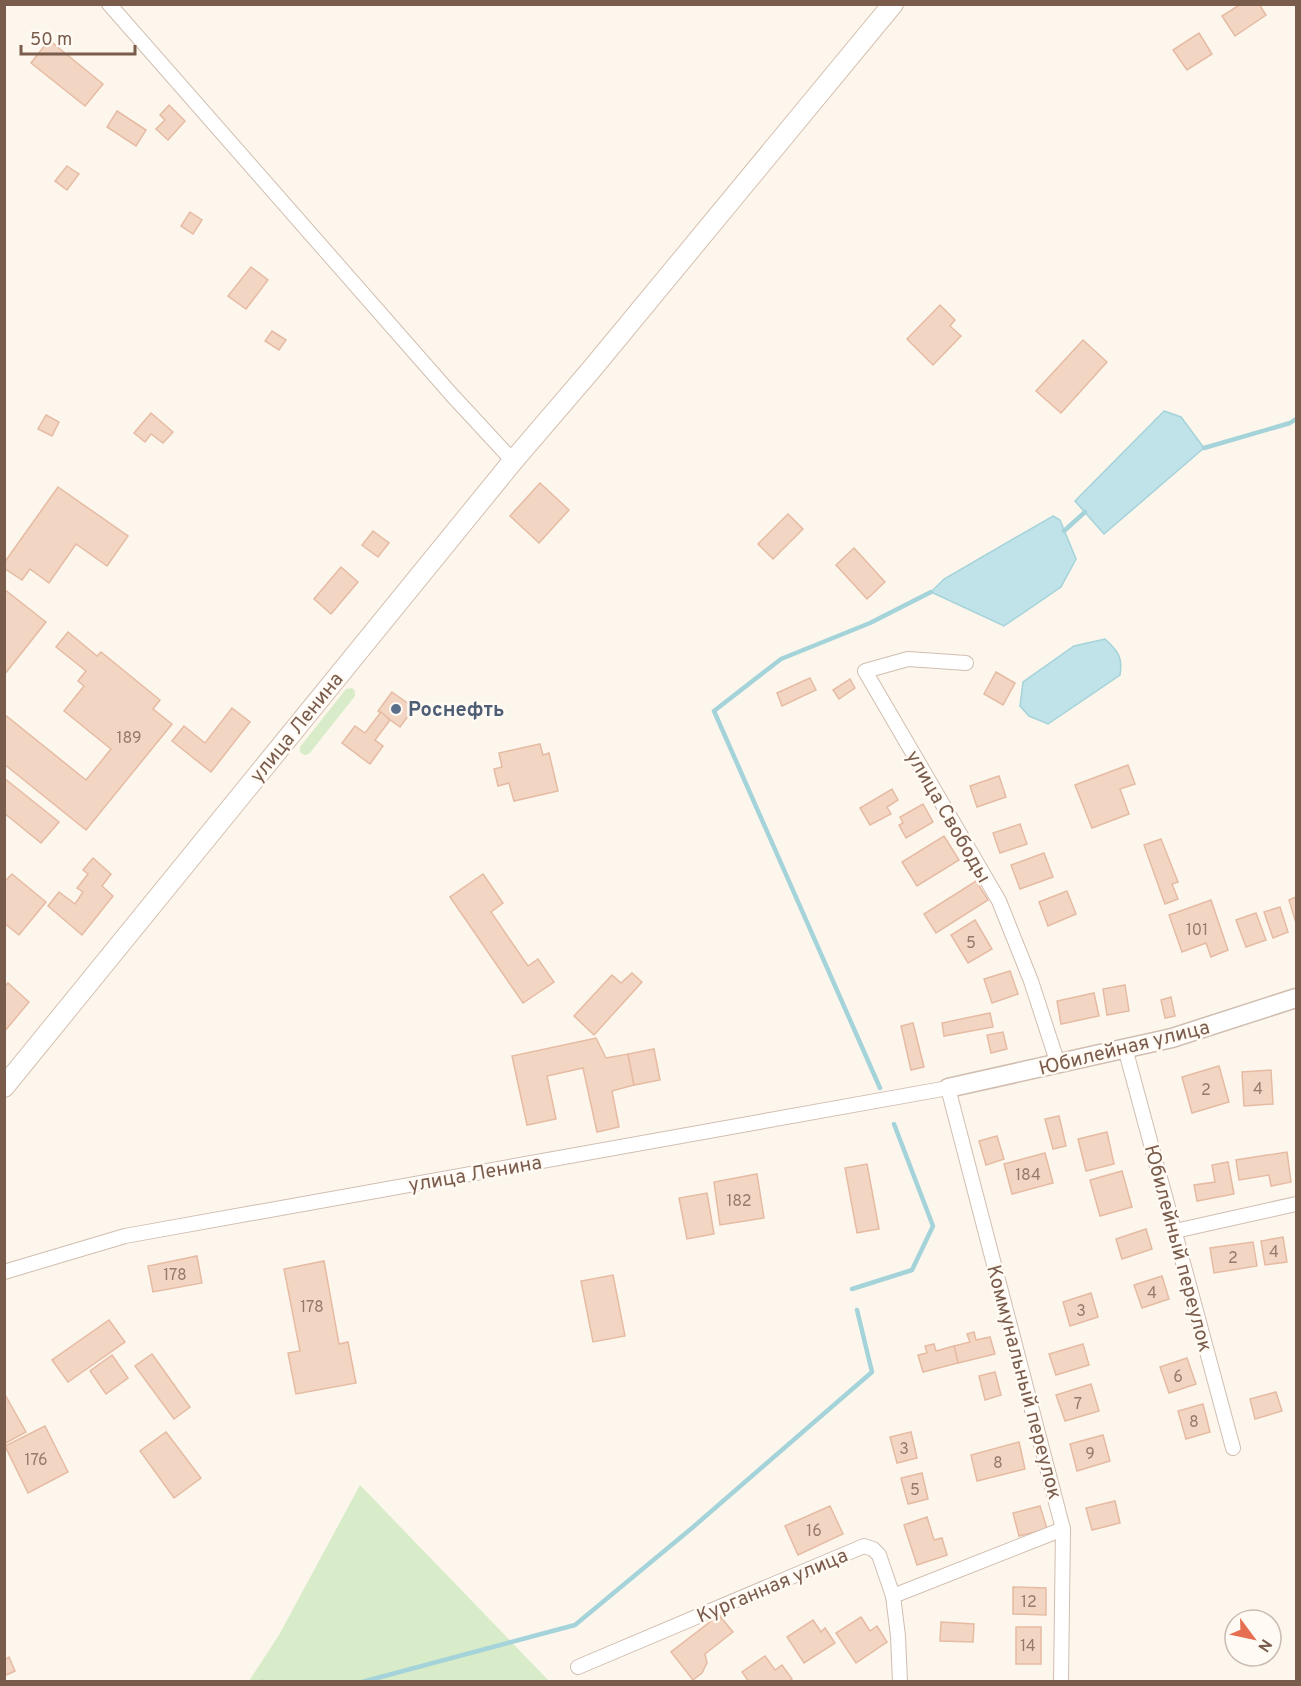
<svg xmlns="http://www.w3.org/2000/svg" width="1301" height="1686" font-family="Overpass,sans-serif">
	<rect width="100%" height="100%" fill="#fdf6ec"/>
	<g fill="#d8ecc9">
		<path d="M352,688L355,691V696L309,754L304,755L300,752V747L346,689Z"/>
		<path d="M360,1485L549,1681H249L279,1635Z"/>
	</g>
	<g fill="#bfe3e8" stroke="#a5d3da" stroke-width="1.5">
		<path d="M1164,411L1181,417L1204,448L1104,534L1075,501Z"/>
		<path d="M1053,516L1060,520L1076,559L1061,587L1004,626L931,592L944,579Z"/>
		<path d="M1105,639C1118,651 1123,657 1120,675L1048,724L1029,716L1020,706L1023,682L1074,646Z"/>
	</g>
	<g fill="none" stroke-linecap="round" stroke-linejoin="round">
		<g stroke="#a5d3da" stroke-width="4.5">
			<path d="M1204,448L1290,423L1296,419"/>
			<path d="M1064,531L1085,512"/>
			<path d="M880,1088L714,711L781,659L870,623L931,592"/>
			<path d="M852,1289L912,1270L933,1226L894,1124"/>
			<path d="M261,1682H265"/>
			<path d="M362,1682L575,1625L692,1528L872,1372L857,1310"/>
		</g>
	</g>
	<g fill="#f3d5c3" stroke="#e6bba3" stroke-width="1.5">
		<path d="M1241,4H1259L1266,15L1235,36L1222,16Z"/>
		<path d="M1199,33L1212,54L1187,70L1173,50Z"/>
		<path d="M49,40L103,84L85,106L31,63Z"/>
		<path d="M169,105L185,121L168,140L156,129L165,120L160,115Z"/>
		<path d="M117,111L146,130L136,146L107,127Z"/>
		<path d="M67,166L79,174L67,190L55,181Z"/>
		<path d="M190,212L202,220L193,234L181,226Z"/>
		<path d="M251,267L268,280L246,309L228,296Z"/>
		<path d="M940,305L955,320L950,326L961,336L933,365L907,339Z"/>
		<path d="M272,331L286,340L279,350L265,341Z"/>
		<path d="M1083,340L1107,362L1061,413L1036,391Z"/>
		<path d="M151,413L173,432L163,443L151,434L145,442L134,433Z"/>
		<path d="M46,415L59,422L52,436L38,429Z"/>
		<path d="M540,483L569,510L539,543L510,516Z"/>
		<path d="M58,487L128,536L107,566L76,544L49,583L30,569L22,580L4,568V563Z"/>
		<path d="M788,514L803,529L773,559L758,544Z"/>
		<path d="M373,531L389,543L378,557L362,545Z"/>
		<path d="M854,548L885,582L867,599L836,565Z"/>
		<path d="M341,567L358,582L331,614L314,599Z"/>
		<path d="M4,589L46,622L4,675Z"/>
		<path d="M68,632L97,656L101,652L160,700L153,709L172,724L86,830L4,764V714L86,780L111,749L64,711L84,686L78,681L86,671L56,647Z"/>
		<path d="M996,672L1015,683L1003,705L984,694Z"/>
		<path d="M810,678L816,690L782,706L777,693Z"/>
		<path d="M850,679L855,688L839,699L833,690Z"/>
		<path d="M392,692L414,708L400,727L378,711Z"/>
		<path d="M232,708L250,722L211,772L172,741L184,726L205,743Z"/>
		<path d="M381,712L390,720L375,740L383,746L370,764L342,743L355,726L365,733Z"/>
		<path d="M540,744L543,755L549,753L558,791L514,801L509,783L498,786L494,769L502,767L499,753Z"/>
		<path d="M1128,765L1135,784L1120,789L1129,814L1092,828L1075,785Z"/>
		<path d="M999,776L1006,797L977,807L970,786Z"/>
		<path d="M4,778L59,822L41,843L4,813Z"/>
		<path d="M892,789L898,800L887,807L891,814L870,825L860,808Z"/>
		<path d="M923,804L933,822L906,838L899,825L903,823L900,817Z"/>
		<path d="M1020,824L1027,844L1000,853L993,833Z"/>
		<path d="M944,836L959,860L917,886L902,862Z"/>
		<path d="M1161,839L1178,882L1172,884L1178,899L1165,904L1144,845Z"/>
		<path d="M1044,853L1053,877L1020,889L1011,865Z"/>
		<path d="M93,858L111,874L102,886L113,896L82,935L48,906L59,892L75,904L83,892L77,888L88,874L83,870Z"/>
		<path d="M12,874L46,902L19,935L4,923V882Z"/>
		<path d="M483,874L503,903L491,912L528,966L538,959L554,982L523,1003L450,897Z"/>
		<path d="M976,881L988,900L936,933L924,914Z"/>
		<path d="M1067,891L1076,914L1048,926L1039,902Z"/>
		<path d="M1296,897V923L1289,900Z"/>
		<path d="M1211,900L1228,950L1211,957L1206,943L1182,952L1169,915Z"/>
		<path d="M1280,907L1288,932L1273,938L1264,912Z"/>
		<path d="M1256,913L1266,940L1246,947L1236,920Z"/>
		<path d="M975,920L992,949L968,963L951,935Z"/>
		<path d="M1010,971L1018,994L992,1003L984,979Z"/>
		<path d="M632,973L642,982L594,1035L574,1016L612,975L621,983Z"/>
		<path d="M8,983L29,1002L4,1032V987Z"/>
		<path d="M1125,985L1129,1011L1107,1015L1103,989Z"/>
		<path d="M1094,993L1099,1016L1061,1024L1057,1001Z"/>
		<path d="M1171,997L1175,1016L1165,1018L1161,1000Z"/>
		<path d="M990,1013L993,1027L944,1036L942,1023Z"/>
		<path d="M913,1023L924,1067L911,1070L901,1026Z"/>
		<path d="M1003,1032L1007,1049L991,1053L987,1035Z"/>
		<path d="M596,1038L606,1058L628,1054L634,1085L612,1091L619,1127L597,1132L583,1068L547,1076L556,1119L527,1125L512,1056Z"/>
		<path d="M654,1049L660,1080L634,1085L628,1054Z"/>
		<path d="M1219,1066L1229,1102L1192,1113L1182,1077Z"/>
		<path d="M1271,1070L1273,1104L1244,1106L1242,1072Z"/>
		<path d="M1059,1116L1066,1146L1053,1149L1045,1119Z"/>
		<path d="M1107,1132L1114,1164L1086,1171L1078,1139Z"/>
		<path d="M997,1136L1004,1159L986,1165L979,1141Z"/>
		<path d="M1287,1152L1291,1182L1271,1186L1269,1175L1239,1180L1236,1160Z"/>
		<path d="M1045,1153L1053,1183L1012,1194L1004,1164Z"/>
		<path d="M1228,1162L1234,1194L1197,1201L1194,1185L1215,1182L1212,1165Z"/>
		<path d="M867,1164L879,1229L857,1233L845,1168Z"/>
		<path d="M1122,1171L1132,1207L1100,1216L1090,1180Z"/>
		<path d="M757,1174L764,1218L720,1225L714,1182Z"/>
		<path d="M707,1193L714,1234L687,1239L679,1198Z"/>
		<path d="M1146,1229L1152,1249L1122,1259L1116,1239Z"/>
		<path d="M1283,1237L1287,1262L1265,1265L1261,1241Z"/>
		<path d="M1253,1242L1257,1266L1214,1273L1210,1248Z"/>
		<path d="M197,1256L202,1283L153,1292L148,1266Z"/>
		<path d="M324,1261L339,1344L348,1342L356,1383L296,1394L288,1353L300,1351L284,1269Z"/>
		<path d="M613,1275L625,1336L593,1342L581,1281Z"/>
		<path d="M1162,1276L1169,1299L1142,1308L1134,1285Z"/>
		<path d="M1091,1293L1098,1317L1070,1326L1063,1302Z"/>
		<path d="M109,1320L125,1342L68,1382L52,1360Z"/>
		<path d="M974,1332L976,1340L990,1337L995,1354L958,1363L954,1346L970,1342L967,1334Z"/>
		<path d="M934,1344L936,1351L954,1346L958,1363L923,1372L918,1355L927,1353L925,1346Z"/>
		<path d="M1083,1344L1089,1365L1056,1375L1049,1354Z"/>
		<path d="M152,1354L190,1407L174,1419L135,1366Z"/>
		<path d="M112,1355L128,1378L106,1394L90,1371Z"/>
		<path d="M1187,1358L1196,1384L1169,1393L1160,1367Z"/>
		<path d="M995,1372L1001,1395L985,1400L979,1376Z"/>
		<path d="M1091,1384L1099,1411L1065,1421L1056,1395Z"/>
		<path d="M1276,1392L1282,1411L1255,1419L1250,1399Z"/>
		<path d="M4,1393L26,1432L4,1444Z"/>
		<path d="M1203,1404L1210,1432L1186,1439L1178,1411Z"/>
		<path d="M45,1426L68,1472L28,1493L5,1446Z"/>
		<path d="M166,1432L201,1478L174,1498L140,1451Z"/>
		<path d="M911,1432L917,1458L897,1463L890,1437Z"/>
		<path d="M1103,1435L1110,1461L1077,1471L1070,1444Z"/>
		<path d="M1019,1442L1025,1469L977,1481L971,1455Z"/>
		<path d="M922,1473L928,1499L908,1504L901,1478Z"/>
		<path d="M1115,1501L1120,1523L1092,1530L1086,1508Z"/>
		<path d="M830,1506L843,1534L798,1555L785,1526Z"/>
		<path d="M1040,1506L1047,1529L1019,1536L1013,1513Z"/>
		<path d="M927,1517L934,1540L942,1538L947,1555L917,1565L904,1525Z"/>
		<path d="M1013,1587L1046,1588V1615L1013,1614Z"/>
		<path d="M719,1615L733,1632L705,1654L707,1663L702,1673L693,1680L671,1652Z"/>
		<path d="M861,1617L870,1631L877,1626L887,1642L856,1663L836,1633Z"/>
		<path d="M813,1620L821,1632L825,1628L835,1643L804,1663L787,1637Z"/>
		<path d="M941,1622L974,1624L973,1642L940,1641Z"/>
		<rect x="1016" y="1627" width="25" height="37"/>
		<path d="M765,1656L775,1670L782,1665L792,1679L789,1682H749L742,1672Z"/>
		<path d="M9,1657L15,1671L4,1676V1660Z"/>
	</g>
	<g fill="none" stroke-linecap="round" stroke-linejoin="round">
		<defs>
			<g id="minor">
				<path d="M109,4L451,394L513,461"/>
				<path d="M966,663L908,659L865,671L999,901L1031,981L1058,1064"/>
				<path d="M1125,1048L1233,1448"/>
				<path d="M1175,1231L1296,1204"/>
				<path d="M4,1272L125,1236L948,1088L1063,1529L1061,1682"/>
				<path d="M893,1596L1063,1529"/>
				<path d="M578,1667L864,1546L873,1549L879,1555L893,1596L898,1636L900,1682"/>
			</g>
			<path id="tertiary" d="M948,1088L1172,1038L1296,998"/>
			<path id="secondary" d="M4,1087L513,461L591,370L893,4"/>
		</defs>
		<use href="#minor" stroke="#d1beb0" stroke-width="16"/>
		<use href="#tertiary" stroke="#d1beb0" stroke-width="21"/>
		<use href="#secondary" stroke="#d6c0b0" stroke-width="22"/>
		<use href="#minor" stroke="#fff" stroke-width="14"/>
		<use href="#tertiary" stroke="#fff" stroke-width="18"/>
		<use href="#secondary" stroke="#fff" stroke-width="20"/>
	</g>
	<circle fill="#5c6f8a" stroke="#fffaf3" stroke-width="2" cx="396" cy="709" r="6"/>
	<g text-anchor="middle" stroke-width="5" stroke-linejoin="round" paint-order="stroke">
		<g font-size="16" fill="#987a6a">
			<text x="129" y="743">189</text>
			<text x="1197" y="935">101</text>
			<text x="971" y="948">5</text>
			<text x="1258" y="1094">4</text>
			<text x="1206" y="1095">2</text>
			<text x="1028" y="1180">184</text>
			<text x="739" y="1206">182</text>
			<text x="1274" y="1257">4</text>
			<text x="1233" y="1263">2</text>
			<text x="175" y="1280">178</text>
			<text x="1152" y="1298">4</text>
			<text x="312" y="1312">178</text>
			<text x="1081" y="1316">3</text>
			<text x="1178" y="1382">6</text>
			<text x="1078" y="1409">7</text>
			<text x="1194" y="1427">8</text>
			<text x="904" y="1454">3</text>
			<text x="1090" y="1459">9</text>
			<text x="36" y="1465">176</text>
			<text x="998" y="1468">8</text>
			<text x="915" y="1495">5</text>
			<text x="814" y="1536">16</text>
			<text x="1029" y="1607">12</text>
			<text x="1028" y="1651">14</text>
		</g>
		<g font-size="20" font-weight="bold" fill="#4e5e75" stroke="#fffaf3" text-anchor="start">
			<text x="408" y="716">Роснефть</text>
		</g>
		<g font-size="20" fill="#7a5c4d" stroke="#fffaf3">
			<text transform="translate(296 727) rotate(-51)" y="7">улица Ленина</text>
			<text transform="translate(949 816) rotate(60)" y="7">улица Свободы</text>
			<text transform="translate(1124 1047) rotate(-14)" y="7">Юбилейная улица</text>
			<text transform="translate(475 1173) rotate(-10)" y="7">улица Ленина</text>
			<text transform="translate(1179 1248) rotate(75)" y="7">Юбилейный переулок</text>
			<text transform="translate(1025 1382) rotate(75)" y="7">Коммунальный переулок</text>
			<text transform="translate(772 1585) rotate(-23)" y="7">Курганная улица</text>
		</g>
	</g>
	<rect width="1301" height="1686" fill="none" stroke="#7a5c4d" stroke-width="12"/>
	<g transform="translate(1253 1638) rotate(123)"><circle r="28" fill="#fffaf3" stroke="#cabbb1" stroke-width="1.5"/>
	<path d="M0-4.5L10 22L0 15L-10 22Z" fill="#e76f51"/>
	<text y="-9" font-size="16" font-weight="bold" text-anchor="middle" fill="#7a5c4d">N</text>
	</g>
	<path d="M21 45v9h114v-9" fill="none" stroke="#7a5c4d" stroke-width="3"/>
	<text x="30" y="45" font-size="18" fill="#7a5c4d" stroke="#fffaf3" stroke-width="4.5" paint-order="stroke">50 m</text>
</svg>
